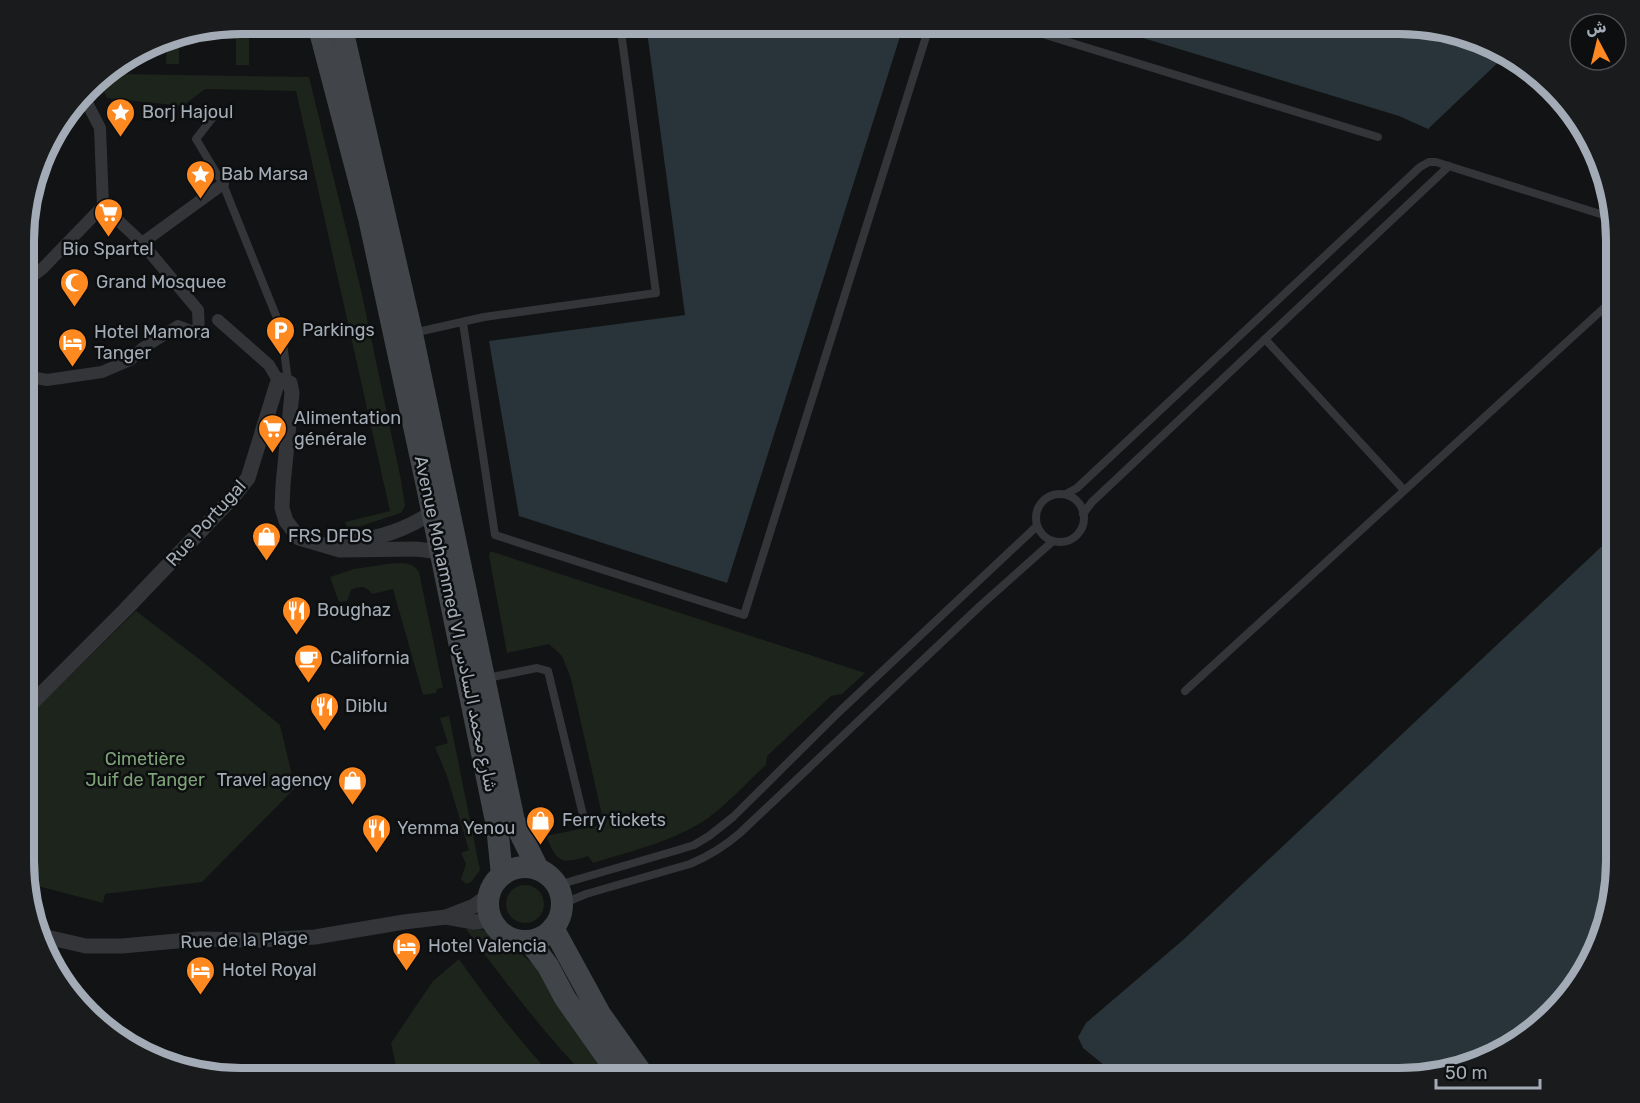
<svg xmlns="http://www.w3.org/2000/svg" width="1640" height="1103" font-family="Rubik,Vazirmatn,sans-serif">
	<rect width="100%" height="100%" fill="#121314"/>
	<g fill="#1d241c">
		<path d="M249,24V65H236V25Z"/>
		<path d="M179,36V64H166L167,39Z"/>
		<path d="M116,67L117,74L309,77L361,290L401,480L405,506L401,513L348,530L345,522L390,511L296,91L205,89L183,106L107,98L100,83L102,75Z"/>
		<path d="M490,552H493L865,673L842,694L831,696L767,756L766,765C747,782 729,803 708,818C675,841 631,851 593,863L588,856C561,865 557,862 546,836L604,824L571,679L562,656L549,644L507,653L489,556Z"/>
		<path d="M388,564C400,563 413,561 419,572L443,688L437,689L436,693L423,695L393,589L372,594C367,586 359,585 351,590L347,601L339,602L330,577L354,569Z"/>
		<path d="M136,611L203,662L280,725L295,788L202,882L105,894L103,903L26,883V719Z"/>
		<path d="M449,716L480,870L471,882L466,884L461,879L466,864L461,853L469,850L447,776L435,747L448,743L440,718Z"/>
		<circle cx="525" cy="904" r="19"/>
		<path d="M472,928L483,930L517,950L537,968L609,1079H588C543,1032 504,981 466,929Z"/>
		<path d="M459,959C489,1002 520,1041 555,1079H399L391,1043L433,981Z"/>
	</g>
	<g fill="#283439">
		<path d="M646,24H904L727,583L519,516L489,341L685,315Z"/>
		<path d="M1097,24H1413L1469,36L1506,55L1428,129L1399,116Z"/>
		<path d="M1616,533V876L1604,932L1571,994L1495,1056L1399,1079H1106L1104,1065L1083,1048L1078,1037L1086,1023L1183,940Z"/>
	</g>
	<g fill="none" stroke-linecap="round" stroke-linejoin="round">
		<g stroke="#333539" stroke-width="8">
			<path d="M1010,24L1378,137"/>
			<path d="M218,111L196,139L223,184L281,328L288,381"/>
			<path d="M463,323L495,535L744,615L930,24"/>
			<path d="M413,333L484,317L656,293L620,24"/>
			<path d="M1265,339L1404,490"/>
			<path d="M1066,494L1077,488L1420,167L1429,162H1436L1613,218"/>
			<circle cx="1060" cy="518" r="24"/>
			<path d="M1083,514L1092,502L1449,166"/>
			<path d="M487,678L537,668L548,671L584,819"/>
			<path d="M1185,691L1616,297"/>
			<path d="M558,885L678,850L694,845L709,836L733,817L840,711L1037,526"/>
			<path d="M562,904L586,894L690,864C709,856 725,846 740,833L980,606L1053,541"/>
			<path d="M986,1079L1005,1069L1023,1079"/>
		</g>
		<g stroke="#333539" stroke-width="12">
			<path d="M84,97L100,128L103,206"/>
			<path d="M142,243L223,184"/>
			<path d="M26,281L42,269L103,206"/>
			<path d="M218,320L269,365L279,382"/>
			<path d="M26,376L47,380L102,372L130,360L143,348L178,326L199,334L198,310L142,243L103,206"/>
		</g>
		<g stroke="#333539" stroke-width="15">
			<path d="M350,542C383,537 405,530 433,512"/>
			<path d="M26,709L125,610L233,497L248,478L277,384L282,380L290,383L292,393L283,485L282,508L286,521L299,538L340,550L416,549L441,552"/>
			<path d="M446,917L474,906L489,895"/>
			<path d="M42,936L86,946H122L199,939L260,940L315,937L404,922L446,917L474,922L492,920"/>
		</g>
		<g stroke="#414549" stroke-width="22">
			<path d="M318,24L369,218L428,491L497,826L502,875"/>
			<path d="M341,24L412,334L514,821L538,869"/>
			<circle cx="525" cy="904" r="37"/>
			<path d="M553,928L600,1014L646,1079"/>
			<path d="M529,941L548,966L565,998L622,1079"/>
		</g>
	</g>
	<defs>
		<symbol id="sight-pin" viewBox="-11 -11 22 30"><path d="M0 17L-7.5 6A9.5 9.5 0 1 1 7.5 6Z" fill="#fe8921" stroke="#0d0e0f"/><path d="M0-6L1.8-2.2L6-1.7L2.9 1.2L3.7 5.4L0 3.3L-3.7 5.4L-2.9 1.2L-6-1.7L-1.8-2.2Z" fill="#fff"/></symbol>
		<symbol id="supermarket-pin" viewBox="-11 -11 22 30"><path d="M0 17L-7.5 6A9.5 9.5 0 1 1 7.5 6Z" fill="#fe8921" stroke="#0d0e0f"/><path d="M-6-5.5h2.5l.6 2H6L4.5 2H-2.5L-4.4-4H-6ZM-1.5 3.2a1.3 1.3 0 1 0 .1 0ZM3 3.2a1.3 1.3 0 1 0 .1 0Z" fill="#fff"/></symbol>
		<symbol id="mosque-pin" viewBox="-11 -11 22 30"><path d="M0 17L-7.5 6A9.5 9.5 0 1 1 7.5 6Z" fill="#fe8921" stroke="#0d0e0f"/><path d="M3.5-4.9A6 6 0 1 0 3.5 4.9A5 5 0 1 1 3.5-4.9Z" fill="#fff"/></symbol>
		<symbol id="parking-pin" viewBox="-11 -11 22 30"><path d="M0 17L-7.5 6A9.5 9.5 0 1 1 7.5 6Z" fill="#fe8921" stroke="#0d0e0f"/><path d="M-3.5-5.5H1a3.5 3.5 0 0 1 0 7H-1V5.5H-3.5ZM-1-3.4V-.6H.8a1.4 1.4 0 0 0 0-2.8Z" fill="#fff"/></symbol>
		<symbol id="hotel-pin" viewBox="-11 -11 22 30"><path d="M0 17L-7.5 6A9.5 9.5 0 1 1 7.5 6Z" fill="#fe8921" stroke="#0d0e0f"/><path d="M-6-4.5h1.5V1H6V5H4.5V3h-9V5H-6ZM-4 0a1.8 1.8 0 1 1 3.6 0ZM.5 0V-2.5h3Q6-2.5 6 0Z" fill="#fff"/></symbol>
		<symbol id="shop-pin" viewBox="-11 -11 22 30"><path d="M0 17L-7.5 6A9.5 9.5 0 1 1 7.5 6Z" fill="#fe8921" stroke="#0d0e0f"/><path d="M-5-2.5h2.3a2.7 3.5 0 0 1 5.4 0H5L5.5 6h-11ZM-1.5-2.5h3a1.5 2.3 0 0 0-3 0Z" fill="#fff"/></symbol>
		<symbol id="restaurant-pin" viewBox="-11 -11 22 30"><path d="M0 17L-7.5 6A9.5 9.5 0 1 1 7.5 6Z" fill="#fe8921" stroke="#0d0e0f"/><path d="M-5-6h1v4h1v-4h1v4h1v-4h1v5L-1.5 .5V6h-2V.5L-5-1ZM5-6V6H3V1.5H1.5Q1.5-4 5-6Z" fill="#fff"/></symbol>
		<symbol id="cafe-pin" viewBox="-11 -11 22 30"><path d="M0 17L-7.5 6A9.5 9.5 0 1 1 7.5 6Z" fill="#fe8921" stroke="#0d0e0f"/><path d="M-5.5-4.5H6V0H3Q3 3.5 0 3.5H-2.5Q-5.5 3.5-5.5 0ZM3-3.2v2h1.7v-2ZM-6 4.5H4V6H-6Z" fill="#fff"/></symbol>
	</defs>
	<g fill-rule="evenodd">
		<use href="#sight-pin" x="104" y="96" width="33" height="45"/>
		<use href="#sight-pin" x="184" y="158" width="33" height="45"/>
		<use href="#supermarket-pin" x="92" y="196" width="33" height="45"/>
		<use href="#mosque-pin" x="58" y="266" width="33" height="45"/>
		<use href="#parking-pin" x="264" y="314" width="33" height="45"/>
		<use href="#hotel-pin" x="56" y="326" width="33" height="45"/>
		<use href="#supermarket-pin" x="256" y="412" width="33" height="45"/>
		<use href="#shop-pin" x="250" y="520" width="33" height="45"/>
		<use href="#restaurant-pin" x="280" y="594" width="33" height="45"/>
		<use href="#cafe-pin" x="292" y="642" width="33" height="45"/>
		<use href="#restaurant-pin" x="308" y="690" width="33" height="45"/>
		<use href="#shop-pin" x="336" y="764" width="33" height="45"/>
		<use href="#shop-pin" x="524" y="804" width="33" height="45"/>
		<use href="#restaurant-pin" x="360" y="812" width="33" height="45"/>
		<use href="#hotel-pin" x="390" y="930" width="33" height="45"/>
		<use href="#hotel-pin" x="184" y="954" width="33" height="45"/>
	</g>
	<g text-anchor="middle" stroke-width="5" stroke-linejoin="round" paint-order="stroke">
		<g font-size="18" fill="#a3acb6" stroke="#0d0e0f" text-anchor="start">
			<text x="142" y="118">Borj Hajoul</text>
			<text x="221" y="180">Bab Marsa</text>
			<text x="108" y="255" text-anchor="middle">Bio Spartel</text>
			<text x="96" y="288">Grand Mosquee</text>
			<text x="302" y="336">Parkings</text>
			<text x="94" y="338">Hotel Mamora<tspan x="94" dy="21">Tanger</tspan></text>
			<text x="294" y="424">Alimentation<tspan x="294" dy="21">générale</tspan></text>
			<text x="288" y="542">FRS DFDS</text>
			<text x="317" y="616">Boughaz</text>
			<text x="330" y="664">California</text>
			<text x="345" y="712">Diblu</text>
			<text x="332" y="786" text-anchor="end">Travel agency</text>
			<text x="562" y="826">Ferry tickets</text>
			<text x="397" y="834">Yemma Yenou</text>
			<text x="428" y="952">Hotel Valencia</text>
			<text x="222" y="976">Hotel Royal</text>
		</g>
		<g font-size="18" fill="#a3acb6" stroke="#0d0e0f">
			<text transform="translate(206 523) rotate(-48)" y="6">Rue Portugal</text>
			<text transform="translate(456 624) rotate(78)" y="6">Avenue Mohammed VI شارع محمد السادس</text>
			<text transform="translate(244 940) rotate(-2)" y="6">Rue de la Plage</text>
		</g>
		<g font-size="18" fill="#7ea278" stroke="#0d0e0f">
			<text x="145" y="765">Cimetière<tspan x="145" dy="21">Juif de Tanger</tspan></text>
		</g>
	</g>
	<path d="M0 0H1640V1103H0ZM241 34H1399A207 207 0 0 1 1606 241V861A207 207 0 0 1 1399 1068H241A207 207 0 0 1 34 861V241A207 207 0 0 1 241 34Z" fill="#191b1c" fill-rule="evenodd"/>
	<path fill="none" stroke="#a3acb6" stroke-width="8" d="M241 34H1399A207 207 0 0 1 1606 241V861A207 207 0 0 1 1399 1068H241A207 207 0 0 1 34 861V241A207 207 0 0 1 241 34Z"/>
	<g transform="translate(1598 42) rotate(353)"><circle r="28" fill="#0d0e0f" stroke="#494d52" stroke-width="1.5"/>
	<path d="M0-4.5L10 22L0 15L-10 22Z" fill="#fe8921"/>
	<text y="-9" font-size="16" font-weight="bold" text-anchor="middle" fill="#a3acb6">ش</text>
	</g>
	<path d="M1436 1079v9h104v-9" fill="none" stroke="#a3acb6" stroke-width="3"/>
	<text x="1445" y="1079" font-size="18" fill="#a3acb6" stroke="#0d0e0f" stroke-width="4.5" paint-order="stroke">50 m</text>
</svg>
